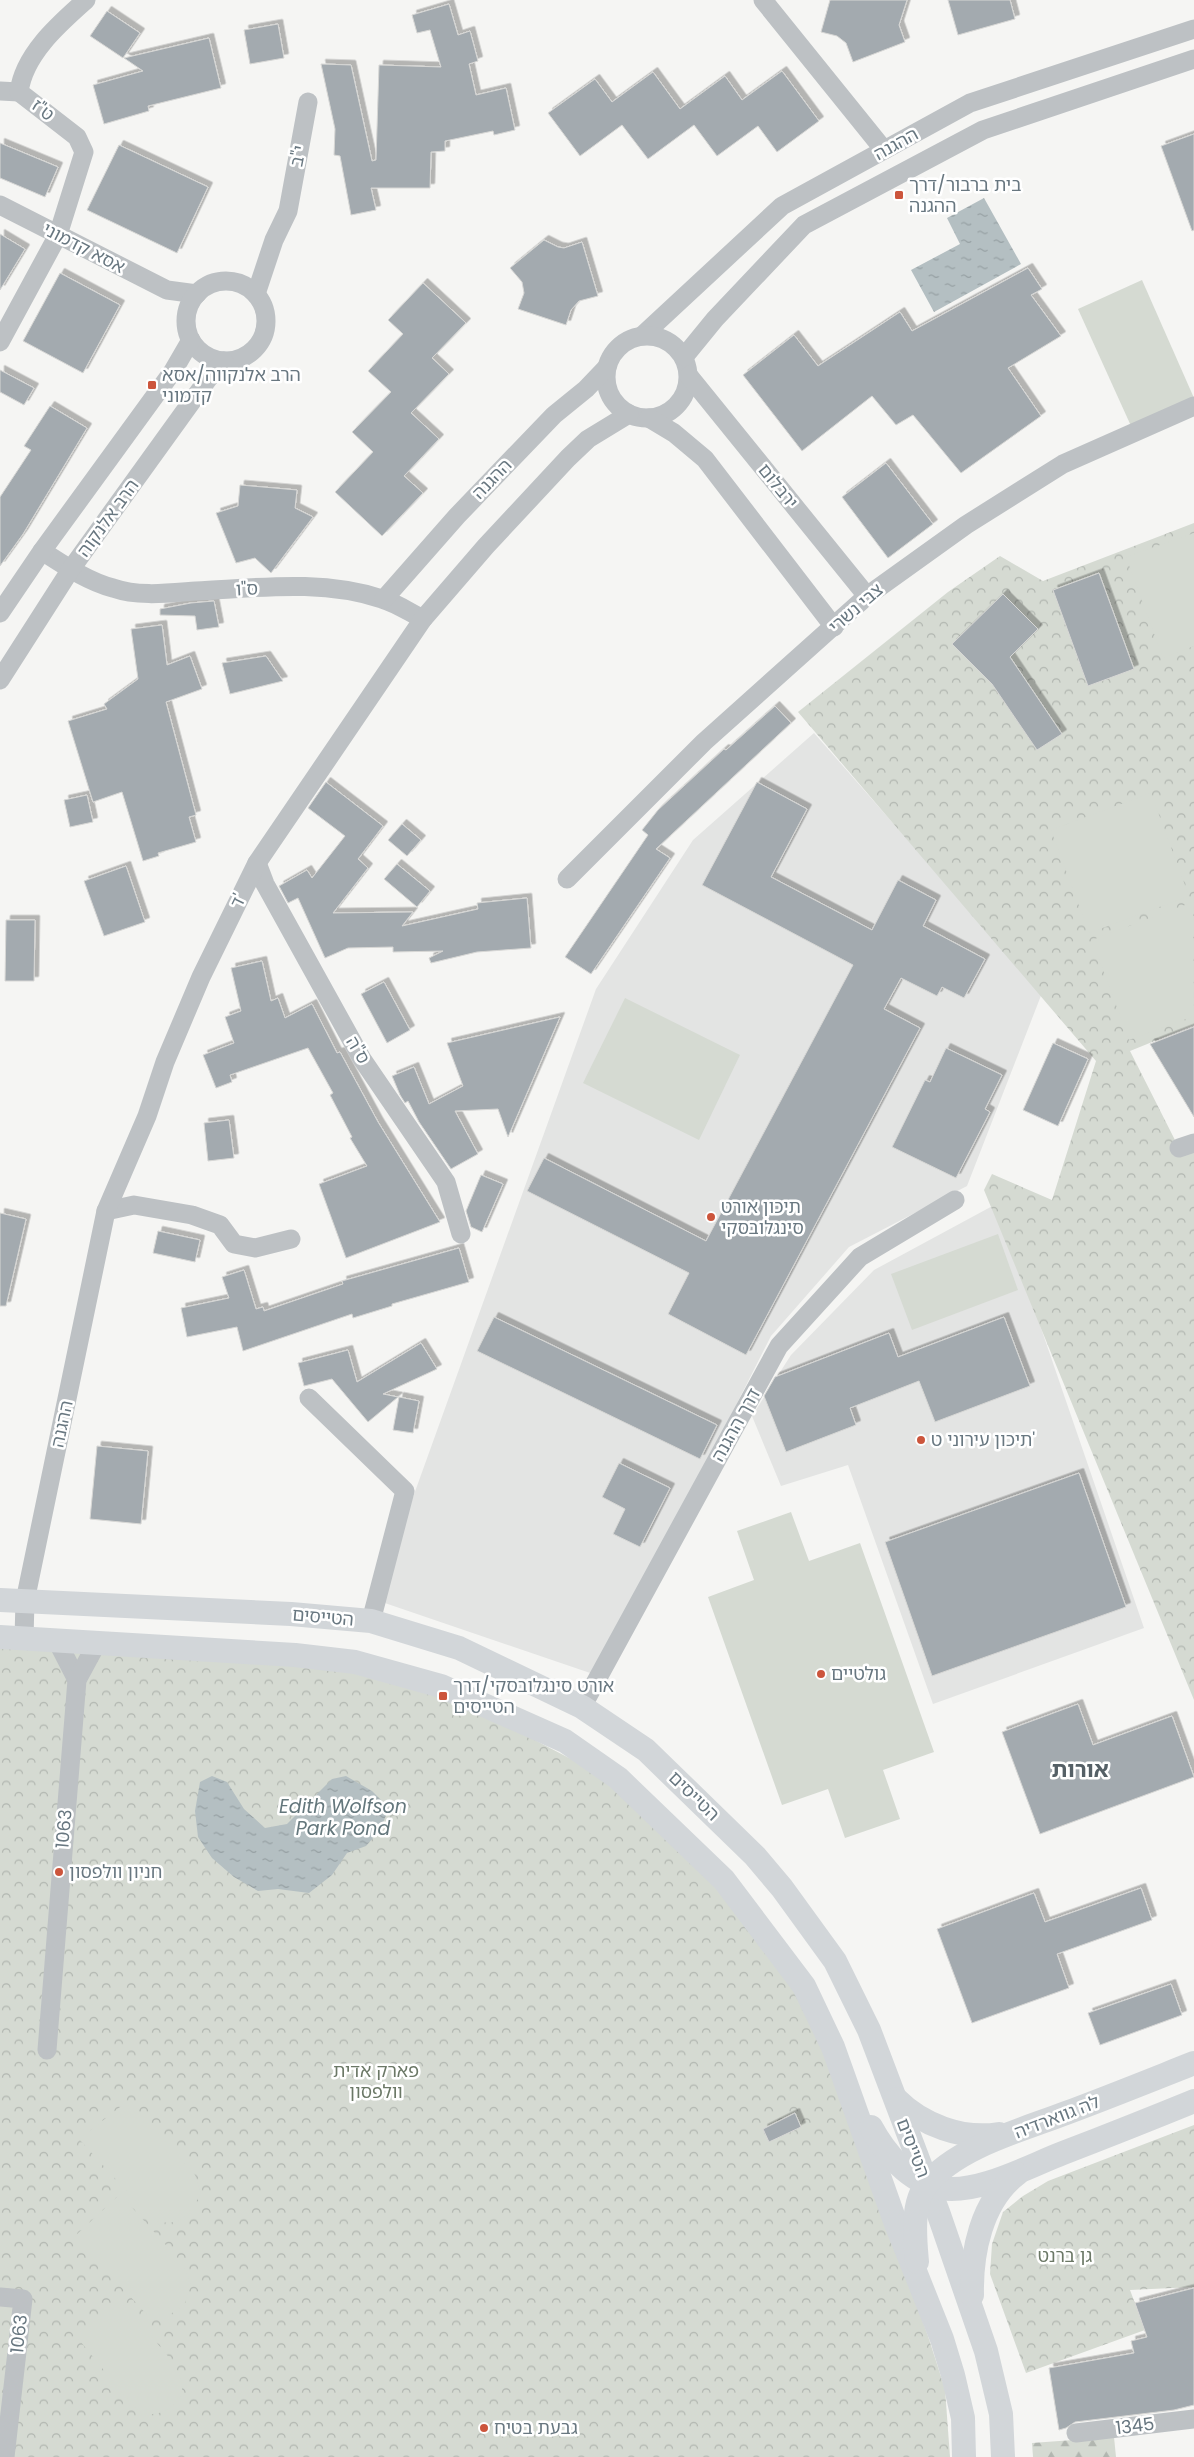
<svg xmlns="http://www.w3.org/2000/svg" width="1194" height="2457" font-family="Poppins,'Noto Sans Hebrew',sans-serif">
	<defs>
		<pattern id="forest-firs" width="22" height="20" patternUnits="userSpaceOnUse" patternTransform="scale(1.25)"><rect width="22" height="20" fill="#d5dad2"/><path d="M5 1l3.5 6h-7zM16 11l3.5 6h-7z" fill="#b1b6b0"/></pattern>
		<pattern id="park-crowns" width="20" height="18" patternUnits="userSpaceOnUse" patternTransform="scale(1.25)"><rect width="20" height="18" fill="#d5dad2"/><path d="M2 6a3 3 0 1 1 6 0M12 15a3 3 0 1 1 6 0" fill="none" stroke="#b1b6b0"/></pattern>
		<pattern id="water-ripples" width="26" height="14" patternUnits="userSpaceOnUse" patternTransform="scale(1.25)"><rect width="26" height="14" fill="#b4bfc2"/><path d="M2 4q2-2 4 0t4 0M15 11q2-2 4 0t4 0" fill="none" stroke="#96a0a3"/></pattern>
		<filter id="shadow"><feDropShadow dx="4.5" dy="-4.5" stdDeviation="0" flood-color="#0004"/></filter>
	</defs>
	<rect width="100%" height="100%" fill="#f5f5f3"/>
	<g fill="#e3e4e3">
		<path d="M814,733L1042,993L967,1186L849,1247L771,1336L599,1676L376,1600L596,989L693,840Z"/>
		<path d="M998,1203L1144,1628L933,1704L848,1465L781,1486L752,1416L791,1355L874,1270Z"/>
	</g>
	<path fill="url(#forest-firs)" d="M1114,2437L1116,2457H1033L1032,2443Z"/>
	<g fill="url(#park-crowns)">
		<path d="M1194,523V1025L1130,1051L1179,1148L1194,1143V1700L984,1190L992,1174L1052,1200L1096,1061L798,712L948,592L1000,556L1043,581Z"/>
		<path d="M0,1646L358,1669L468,1705L611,1780L719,1885L796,1984L832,2069L928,2336L945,2389L950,2457H0Z"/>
		<path d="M1194,2125V2287L1130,2290L1145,2330L1026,2373L990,2274L992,2244L1003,2212L1023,2196L1048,2181Z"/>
	</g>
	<g fill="#d5dad2">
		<path d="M1142,280L1194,398L1131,426L1078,309Z"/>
		<path d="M1194,533V646L1163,658L1126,557Z"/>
		<path d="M1151,793L1189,896L1089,933L1051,830Z"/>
		<path d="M1193,902L1194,1016L1129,1040L1092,940Z"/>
		<path d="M625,998L740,1055L699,1140L583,1083Z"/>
		<path d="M998,1234L1018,1290L912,1330L891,1274Z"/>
		<path d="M791,1512L809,1561L860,1543L934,1752L883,1770L900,1819L845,1838L828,1789L782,1805L708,1597L754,1580L737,1531Z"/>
		<path d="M129,2100L195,2175L201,2194C187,2216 182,2227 154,2221L79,2139Z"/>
		<path d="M120,2194L183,2264L191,2284L184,2306L167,2316H148L75,2236Z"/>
		<path d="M117,2298C128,2311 139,2323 151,2336C167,2355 202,2389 168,2409C154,2417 146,2415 133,2406L76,2336Z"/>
	</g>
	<g fill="url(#water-ripples)">
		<path d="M984,198L1021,264L934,312L911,270L960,244L947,218Z"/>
		<path d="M212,1776L227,1782L244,1809L265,1828L287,1824L332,1779L346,1776L372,1791L389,1808L380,1830L366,1846L347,1853L332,1875L309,1893L278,1889L258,1891L234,1877L212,1858L198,1837L195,1811L200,1782Z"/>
	</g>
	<g fill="#a3aaaf" stroke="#d7d7d5" filter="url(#shadow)">
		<path d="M830,0H907L899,25L905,42L853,62L846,43L837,36L821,32Z"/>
		<path d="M948,0H1010L1015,19L958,35Z"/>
		<path d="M449,4L458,35L470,31L478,61L469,64L476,95L506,88L515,130L494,135L493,131L445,141V151L431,152L430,188H371L376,210L351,215L340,156L334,155L335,129L321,64L351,65L372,161L376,160L379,65L441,67L430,30L417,33L412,15Z"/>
		<path d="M107,11L140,33L123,58L90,36Z"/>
		<path d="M278,24L284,58L250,64L244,30Z"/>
		<path d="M209,38L221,88L148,106L149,111L104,124L93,85L143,71L124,58Z"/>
		<path d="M782,71L819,121L777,152L758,126L717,156L694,125L648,159L622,125L580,156L548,113L595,79L612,102L653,72L680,109L725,76L742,100Z"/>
		<path d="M1194,134V230L1192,231L1161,146Z"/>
		<path d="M0,143L58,167L45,197L0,178Z"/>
		<path d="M119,145L208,187L177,253L87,210Z"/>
		<path d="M0,234L25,249L0,290Z"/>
		<path d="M544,240L558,247L564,248L582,242L598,296L579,301L571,310L566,325L518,309L524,293L522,282L510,268Z"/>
		<path d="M1028,268L1042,289L1031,295L1061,336L1008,368L1041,416L961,473L913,415L896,425L872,396L802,451L743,375L794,335L818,366L900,312L912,331Z"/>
		<path d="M60,273L120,305L83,373L23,341Z"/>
		<path d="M423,283L466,323L432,358L449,374L411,413L439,439L404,476L423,493L382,536L335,492L373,452L352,432L391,392L368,371L403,334L388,320Z"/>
		<path d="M0,370L34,388L24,405L0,392Z"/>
		<path d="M50,406L87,428L23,534L0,566V497L31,450L24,446Z"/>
		<path d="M886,463L933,524L888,558L842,497Z"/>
		<path d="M240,485L297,490L295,508L313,517L271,573L255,558L236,563L216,513L238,506Z"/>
		<path d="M1099,573L1134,669L1088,686L1053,590Z"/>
		<path d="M1003,594L1038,629L1010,657L1062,734L1037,750L992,684L952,644Z"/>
		<path d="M214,601L219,627L197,630L195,616L160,615V609L191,603Z"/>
		<path d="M162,625L167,665L190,656L202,689L166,702L196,815L189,817L196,842L158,853L159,856L143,861L122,792L93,802L68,721L107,709L104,704L138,679L131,629Z"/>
		<path d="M266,656L283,681L230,694L222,663Z"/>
		<path d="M775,706L791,723L656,849L670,858L591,974L565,957L648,835L642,830L658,810L724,749L726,750Z"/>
		<path d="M326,782L383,826L358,859L368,868L333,913L413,912L402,926L478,909L477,903L527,898L531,948L477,952L431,963L429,958L443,951L393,952V947L348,948L325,958L298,898L288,903L279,886L307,870L312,878L345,836L308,808Z"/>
		<path d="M757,782L807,809L771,877L872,930L898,880L936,900L923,926L985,959L964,998L942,987L937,996L901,978L884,1009L920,1028L746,1355L668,1314L689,1273L527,1191L544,1158L706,1241L853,965L702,885Z"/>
		<path d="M87,795L93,822L70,827L64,800Z"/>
		<path d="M402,824L421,840L407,856L388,840Z"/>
		<path d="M397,864L430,891L417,907L384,879Z"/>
		<path d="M126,866L145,922L104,936L84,881Z"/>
		<path d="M6,920H35L34,981H5Z"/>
		<path d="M262,961L271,1001L278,998L285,1018L312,1004L337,1053L340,1052L378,1122L440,1222L346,1258L319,1184L367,1166L350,1138L352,1137L330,1095L333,1093L308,1048L230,1075L232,1082L216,1088L203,1055L234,1043L225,1017L241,1011L231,968Z"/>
		<path d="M384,982L410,1030L387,1043L361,994Z"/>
		<path d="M560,1017L508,1137L498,1109L455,1111L478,1154L451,1169L419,1122L408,1101L405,1103L400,1095L392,1076L414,1067L429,1104L463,1086L447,1043Z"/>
		<path d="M1194,1027V1117L1150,1044Z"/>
		<path d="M1053,1043L1088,1059L1058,1126L1023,1110Z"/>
		<path d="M946,1048L1002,1075L985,1109L990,1112L956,1178L892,1147L925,1080L930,1082Z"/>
		<path d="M229,1120L234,1158L208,1161L204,1123Z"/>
		<path d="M481,1175L503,1184L482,1232L471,1227L466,1211Z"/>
		<path d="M0,1213L26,1219L6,1306H0Z"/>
		<path d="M158,1231L200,1240L195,1262L153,1253Z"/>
		<path d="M459,1248L469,1282L392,1304V1306L353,1318L352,1314L243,1351L237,1327L187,1337L181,1308L229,1298L222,1277L244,1270L256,1309L263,1307L264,1311L343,1284L342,1281Z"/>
		<path d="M494,1317L717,1425L700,1459L477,1351Z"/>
		<path d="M1004,1317L1030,1386L935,1422L919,1381L850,1408L856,1425L786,1452L764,1396L775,1377L889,1333L898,1357Z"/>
		<path d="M421,1343L437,1369L383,1394L398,1397L368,1422L332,1379L304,1386L298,1363L348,1350L357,1382Z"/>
		<path d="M399,1397L419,1401L413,1433L393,1430Z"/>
		<path d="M97,1446L148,1451L141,1524L90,1519Z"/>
		<path d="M619,1463L670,1488L640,1547L613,1534L625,1509L602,1497Z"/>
		<path d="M1079,1473L1126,1607L932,1676L885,1542Z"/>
		<path d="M1078,1704L1093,1745L1172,1716L1194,1777L1040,1834L1002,1732Z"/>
		<path d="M1141,1888L1152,1920L1057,1954L1069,1988L972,2023L937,1929L1034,1893L1045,1922Z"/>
		<path d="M1171,1984L1182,2015L1100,2045L1088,2013Z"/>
		<path d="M795,2113L801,2127L769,2142L763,2129Z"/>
		<path d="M1194,2288V2405L1174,2410L1075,2422L1066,2428L1059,2430L1049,2368L1134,2353L1131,2341L1147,2337L1135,2303Z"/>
	</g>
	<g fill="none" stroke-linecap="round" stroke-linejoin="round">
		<g stroke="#bdc1c4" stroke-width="19">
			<path d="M763,0L884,150"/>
			<path d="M0,91L19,92"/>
			<path d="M0,205L167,290L197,294"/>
			<circle cx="226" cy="321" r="40"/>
			<path d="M256,294L274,240L288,211L308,102"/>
			<path d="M643,335L782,206L970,103L1194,29"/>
			<circle cx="647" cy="377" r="41"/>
			<path d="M0,342L58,235L84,152L77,137L19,92C24,54 59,24 86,0"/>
			<path d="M684,357L715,319L804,225L983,130L1194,59"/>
			<path d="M689,376L867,596"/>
			<path d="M649,418L674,433L705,459L834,627"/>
			<path d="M42,551C64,565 87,581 113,588C139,597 169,593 196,591C257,588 322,579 382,599C396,603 409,612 423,619"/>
			<path d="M384,599L457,516L554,415L586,389L607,367"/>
			<path d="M0,613L42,551L173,371L191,340"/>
			<path d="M0,680L71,569L208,379L224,361"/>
			<path d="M257,863L265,884L362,1059L446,1182L461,1234"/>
			<path d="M567,879L704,742L867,596L966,525L1063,464L1194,406"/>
			<path d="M1179,1148L1194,1143"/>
			<path d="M106,1211L134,1205L192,1215L220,1225L234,1244L255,1248L291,1239"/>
			<path d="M309,1398L405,1491L371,1621"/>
			<path d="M24,1638L25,1601L106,1211L147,1116L165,1062L201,977L257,863L423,619L486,546L568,458L588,439L629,414"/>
			<path d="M57,1641L77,1680"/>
			<path d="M582,1707L779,1346L860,1257L955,1200"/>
			<path d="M47,2050L77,1680L97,1643"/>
			<path d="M0,2297L23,2299L5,2457"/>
			<path d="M1076,2433L1194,2419"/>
		</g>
		<g stroke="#d2d6d9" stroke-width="24">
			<path d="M0,1600L291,1614L371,1621L459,1648L582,1707L646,1750L755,1856L782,1888L835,1961L869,2030L938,2212L986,2351L1001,2414L1003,2457"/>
			<path d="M0,1637L295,1655L355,1662L441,1686L565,1741L618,1778L724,1880L804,1986L833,2047L895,2221L942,2339L953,2375L963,2418L964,2457"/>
			<path d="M896,2099C922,2125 962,2140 999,2134"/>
			<path d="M871,2127C885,2153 909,2182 940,2188C977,2195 1029,2166 1063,2153C1107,2136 1150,2119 1194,2101"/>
			<path d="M917,2262C915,2239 911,2203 927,2184C957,2147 1022,2130 1066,2113C1109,2097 1151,2080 1194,2063"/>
			<path d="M972,2295C971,2254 981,2201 1017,2174"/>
		</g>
	</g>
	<g fill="#cc553c" stroke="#fff" stroke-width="2">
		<rect x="894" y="190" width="10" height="10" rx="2.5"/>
		<rect x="147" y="380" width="10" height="10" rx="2.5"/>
		<circle cx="711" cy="1217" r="5"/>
		<circle cx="921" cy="1440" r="5"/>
		<circle cx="821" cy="1674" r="5"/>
		<rect x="438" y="1691" width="10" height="10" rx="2.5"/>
		<circle cx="59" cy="1872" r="5"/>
		<circle cx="484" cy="2428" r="5"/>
	</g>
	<g text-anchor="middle" stroke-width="5" stroke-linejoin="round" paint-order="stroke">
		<g font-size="18" fill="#687780" stroke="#fff">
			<text transform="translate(43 110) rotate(38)" y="6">ט"ז</text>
			<text transform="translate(896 144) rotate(-29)" y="6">ההגנה</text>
			<text transform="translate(298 156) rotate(-79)" y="6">י"ב</text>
			<text transform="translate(84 248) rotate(27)" y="6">אסא קדמוני</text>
			<text transform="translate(492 479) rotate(-46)" y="6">ההגנה</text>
			<text transform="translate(778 486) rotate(51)" y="6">ירבלום</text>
			<text transform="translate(108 518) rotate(-54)" y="6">הרב אלנקוה</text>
			<text transform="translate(247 589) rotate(-3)" y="6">ס"ו</text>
			<text transform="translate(856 608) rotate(-41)" y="6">צבי נשרי</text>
			<text transform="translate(238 901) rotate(-64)" y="6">ד'</text>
			<text transform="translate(358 1050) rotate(59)" y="6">ס"ה</text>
			<text transform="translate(62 1424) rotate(-78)" y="6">ההגנה</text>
			<text transform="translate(736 1425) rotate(-61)" y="6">דרך ההגנה</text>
			<text transform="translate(323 1617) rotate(5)" y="6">הטייסים</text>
			<text transform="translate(694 1796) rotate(44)" y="6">הטייסים</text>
			<text transform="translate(64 1829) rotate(-85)" y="6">1063</text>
			<text transform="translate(1057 2117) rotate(-21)" y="6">לה גווארדיה</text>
			<text transform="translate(913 2148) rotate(69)" y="6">הטייסים</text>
			<text transform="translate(19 2334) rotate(-84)" y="6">1063</text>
			<text transform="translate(1135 2426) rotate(-7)" y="6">1345</text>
		</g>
		<g font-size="18" fill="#687780" stroke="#fff" text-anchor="start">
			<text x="909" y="191">בית ברבור/דרך<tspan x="909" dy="21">ההגנה</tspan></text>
			<text x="162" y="381">הרב אלנקווה/אסא<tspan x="162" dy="21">קדמוני</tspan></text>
			<text x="721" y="1213">תיכון אורט<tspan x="721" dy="21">סינגלובסקי</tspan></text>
			<text x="931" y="1446">תיכון עירוני ט'</text>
			<text x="831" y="1680">גולטיים</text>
			<text x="453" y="1692">אורט סינגלובסקי/דרך<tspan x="453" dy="21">הטייסים</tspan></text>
			<text x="69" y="1878">חניון וולפסון</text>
			<text x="494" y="2434">גבעת בטיח</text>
		</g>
		<g font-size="18" fill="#6b7866" stroke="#fff">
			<text x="376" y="2077">פארק אדית<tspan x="376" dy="21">וולפסון</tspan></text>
			<text x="1065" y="2262">גן ברנט</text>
		</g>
		<g font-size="19" font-style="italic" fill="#64777c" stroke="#fff">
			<text x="343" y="1813">Edith Wolfson<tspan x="343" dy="22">Park Pond</tspan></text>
		</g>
		<g font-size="22" font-weight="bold" fill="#556066" stroke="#fff">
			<text x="1080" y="1777">אורות</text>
		</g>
	</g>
</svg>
